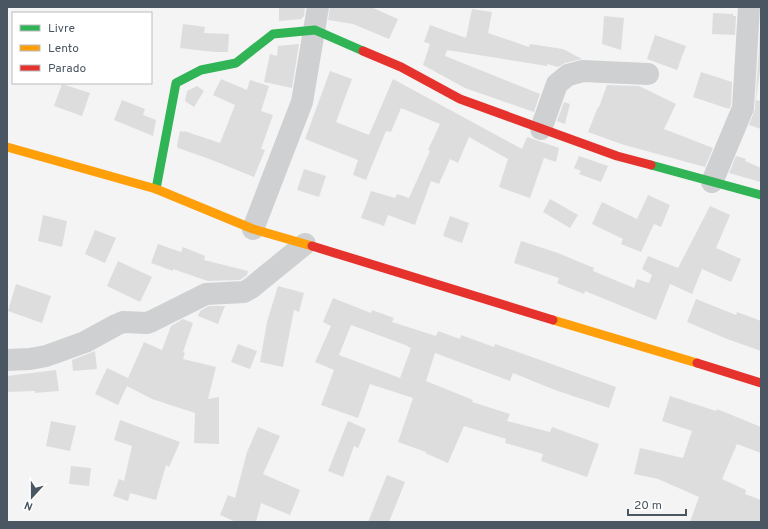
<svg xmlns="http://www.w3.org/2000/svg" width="768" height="529" font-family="Overpass,sans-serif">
	<rect width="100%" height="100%" fill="#f4f4f4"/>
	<g fill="#ddddde" fill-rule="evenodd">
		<path d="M279,7H305L304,17H302V19L279,21Z"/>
		<path d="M330,7H371L398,19L389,39L353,24L328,20Z"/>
		<path d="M472,9L492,12L488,33L529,47L530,44L563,49L582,59L565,63L558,67L547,64V66L447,50L445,56L540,94L534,112L465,88L423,65L430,44L424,42L430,25L466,38Z"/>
		<path d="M713,13L733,14V16H736L735,35L712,34Z"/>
		<path d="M604,16L624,18L621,50L602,44Z"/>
		<path d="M761,16V63L756,100L761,101V129L749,125L755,109Z"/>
		<path d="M183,24L205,27L204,33L229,34L228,52H215L180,48Z"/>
		<path d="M655,35L686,46L677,70L647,59Z"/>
		<path d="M299,44L292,88L264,82L270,54L277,56L278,46Z"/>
		<path d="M330,71L352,79L336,122L369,135L393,79L522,149L527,137L559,148L556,162L544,158L530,198L499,187L508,159L469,137L458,163L450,159L439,184L431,181L415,225L388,215L384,226L361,218L371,191L395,198L397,194L409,198L430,151L428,150L440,124L401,108L391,132L386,131L366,180L353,175L358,160L305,139Z"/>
		<path d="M701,72L732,82L731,105L729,109L693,97Z"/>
		<path d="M221,79L247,90L250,80L269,86L261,111L273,115L261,149L265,150L254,177L212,160L178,148L177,146L180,131L184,132V131L220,143L235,105L213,95Z"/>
		<path d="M62,84L90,93L82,116L54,106Z"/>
		<path d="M607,85L639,86L676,104L664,129L713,148L705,167L621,144L588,132L598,107H599Z"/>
		<path d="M197,86L204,91L194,107L185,101L187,91Z"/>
		<path d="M122,100L145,109L143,115L156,120L153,136L114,120Z"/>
		<path d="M564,102L570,104L565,124L557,121Z"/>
		<path d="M579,156L608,166L601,182L579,174L581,171L574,168Z"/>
		<path d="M736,156L746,159L745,161L761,168V182L729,173Z"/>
		<path d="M304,169L326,176L319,197L297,190Z"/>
		<path d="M648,195L670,205L661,227L654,224L641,252L621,244L623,239L592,224L602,202L637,219Z"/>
		<path d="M550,199L578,215L570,228L543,212Z"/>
		<path d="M710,206L730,215L716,248L741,259L731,282L702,269L692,294L670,284L656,320L585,291L584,294L557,283L559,278L514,263L521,241L558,253L594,268L593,271L634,288L637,279L649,283L652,275L642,269L648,256L678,268Z"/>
		<path d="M43,215L67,221L62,247L38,241Z"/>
		<path d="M450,216L469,223L462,243L443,236Z"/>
		<path d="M95,230L116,238L105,263L85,254Z"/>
		<path d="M158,244L181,252L183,247L205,256L204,260L248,271L247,275L240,280L208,281L173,269V271L151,263Z"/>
		<path d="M118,261L152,277L140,302L107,286Z"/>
		<path d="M16,284L51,296L42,323L8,311Z"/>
		<path d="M278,286L304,293L299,312L294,310L283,367L260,362L267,322Z"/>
		<path d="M333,298L371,313L372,310L394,318L392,322L436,336L438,331L460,339L461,335L494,347L495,344L616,387L609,408L555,390L513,373L510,381L435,353L426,381L473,400L472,402L510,414L507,421L550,432L552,427L599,444L587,477L541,461L543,454L505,443L506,439L464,426L448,463L425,453L426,452L398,442L413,398L370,384L358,418L321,405L334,370L315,362L331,326L323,322ZM351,325L408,346V347L411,348L400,378L339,355Z"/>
		<path d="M696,299L736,315L737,312L761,321V351L727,339L687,322Z"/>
		<path d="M209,306H225L218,324L198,316L200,311Z"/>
		<path d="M183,319L193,323L183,352L185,353L183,359L216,367L208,399L219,397V444L194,443L195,413L152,399L127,386L118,405L95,394L107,368L128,378L144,342L162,350L171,326Z"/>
		<path d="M238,344L257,351L250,369L231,362Z"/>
		<path d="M95,351L97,369L73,371L72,360Z"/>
		<path d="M56,370L59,391L35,393V391L7,392V376Z"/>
		<path d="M670,396L716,411L717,409L761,427V453L737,444L722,479L746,490L745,494L761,500V522H690L699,497L658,479L634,474L640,448L683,458L692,431L662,421Z"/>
		<path d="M120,420L180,442L169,467L166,465L156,500L130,493L128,501L113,496L119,479L124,481L132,446L114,440Z"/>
		<path d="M51,421L76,426L70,451L46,446Z"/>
		<path d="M348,421L366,429L358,448L354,446L343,477L328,471Z"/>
		<path d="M258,427L280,436L263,474L300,490L290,515L261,503L256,522H236L220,515L228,495L235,498L247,452Z"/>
		<path d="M71,466L91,468L89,486L69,484Z"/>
		<path d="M387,475L405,482L389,522H368Z"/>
	</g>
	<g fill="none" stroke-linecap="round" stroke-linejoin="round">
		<g stroke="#ced0d2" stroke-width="22">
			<path d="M541,129L557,84L568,75L583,71L648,74"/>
			<path d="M712,182L743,108L749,7"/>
			<path d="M253,229L302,102L318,7"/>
			<path d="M7,360L30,359L46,356L85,342L116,325L123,322L147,323L152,321L206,294L244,292L251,288L305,244"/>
		</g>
		<g stroke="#30b455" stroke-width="9">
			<path d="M651,165L761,195"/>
			<path d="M156,189L176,83L201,70L236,63L273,34L315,30L363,51"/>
		</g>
		<g stroke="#ff9f0a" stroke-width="9">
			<path d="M7,147L156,189L253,229L312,246"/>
			<path d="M553,320L697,363"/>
		</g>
		<g stroke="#e5322d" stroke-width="9">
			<path d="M363,51L401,67L460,99L617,156L651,165"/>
			<path d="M312,246L553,320"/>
			<path d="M697,363L761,383"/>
		</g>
	</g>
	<rect width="768" height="529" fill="none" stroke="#4a5661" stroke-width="16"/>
	<rect x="12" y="12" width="140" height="72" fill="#ffffff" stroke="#b7bbc0"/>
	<rect x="20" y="25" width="20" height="6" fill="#30b455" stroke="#b7bbc0"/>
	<text x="48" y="32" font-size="12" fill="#4a5661">Livre</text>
	<rect x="20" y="45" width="20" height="6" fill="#ff9f0a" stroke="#b7bbc0"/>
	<text x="48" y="52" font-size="12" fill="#4a5661">Lento</text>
	<rect x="20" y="65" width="20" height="6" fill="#e5322d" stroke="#b7bbc0"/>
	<text x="48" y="72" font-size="12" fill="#4a5661">Parado</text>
	<g transform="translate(32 497) rotate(201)" stroke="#ffffff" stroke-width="3" paint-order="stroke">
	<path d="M0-3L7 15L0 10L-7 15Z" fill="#4a5661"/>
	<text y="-6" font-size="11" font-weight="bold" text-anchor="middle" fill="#4a5661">N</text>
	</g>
	<path d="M628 509v6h58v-6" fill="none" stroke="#4a5661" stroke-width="2"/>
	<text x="634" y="509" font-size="12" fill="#4a5661" stroke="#ffffff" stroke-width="3" paint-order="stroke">20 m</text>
</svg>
